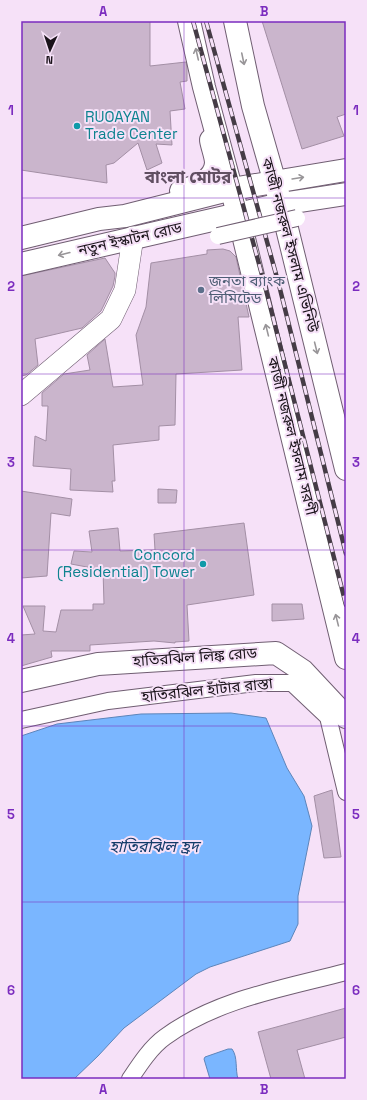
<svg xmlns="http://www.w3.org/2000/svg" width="367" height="1100" font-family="'Space Grotesk','Noto Sans Bengali',sans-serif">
	<rect width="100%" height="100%" fill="#f6e1f8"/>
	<g fill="#7ab6ff" stroke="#5d85ba">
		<path d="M231,713L266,718L287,768L304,796L312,826L298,896V924L290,941L210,967L196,974L124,1028L98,1056L74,1079H21V736L57,724L141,714Z"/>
		<path d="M228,1049H232C238,1057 235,1069 238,1079H210L204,1059L205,1057Z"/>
	</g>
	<g fill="#cab5cc" stroke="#a38fa5">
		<path d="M21,21H150V66L186,62L187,68V81L180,82L185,109L170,111L172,145L156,144L162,163L147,170L138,143L114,163L106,165L107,183L21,170Z"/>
		<path d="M262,21H346V114L337,117L344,136L302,149Z"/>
		<path d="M223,249L230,251L236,257L249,317H238L242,370L176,374L175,425L159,426V440L113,445L115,481H112L113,492L70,490L71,469L33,466L35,436L46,441L48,406H42V393L64,374L90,370L87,355L105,339L113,387L143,385L136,335L146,307L151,263L207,254V250Z"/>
		<path d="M105,258L115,273V276L113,286L101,311L82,328L35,339L38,365L26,375L21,376V276Z"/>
		<path d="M158,489L177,490L176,503H158Z"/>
		<path d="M21,491L72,499L70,516L51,513L47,576L21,578Z"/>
		<path d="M244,523L254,595L187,605L189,641L175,642V643L154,641L90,645V651H51L52,657L21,666V635L35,634L23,606H45L43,631L56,632L61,610H93V604H104L103,570L71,564L74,551L92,552L89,531L118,528L120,551L155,550L154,534Z"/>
		<path d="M272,604H302L304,619L272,621Z"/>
		<path d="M332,790L341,857L324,858L314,796Z"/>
		<path d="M346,1008V1037L297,1050L305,1079H271L258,1032Z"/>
	</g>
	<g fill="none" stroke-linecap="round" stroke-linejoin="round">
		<defs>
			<g id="pedestrian">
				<path d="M21,720L108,701L256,683H292L328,717L346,792"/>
				<path d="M130,1079C140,1064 151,1047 165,1037C217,999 285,988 346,972"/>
			</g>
			<path id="minor" d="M21,395L111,319L125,290L133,237"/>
			<path id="tertiary" d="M21,681L98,664L276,653L303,671L346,717"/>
			<g id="secondary">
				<path d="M232,189L346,170"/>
				<path d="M238,214L281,204L346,194"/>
			</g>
			<g id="primary">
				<path d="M181,191C195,187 215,181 216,163C216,156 212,147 211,140"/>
				<path d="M21,238L99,219L125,216L232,189"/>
				<path d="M21,264L238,214"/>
			</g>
			<g id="trunk">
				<path d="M189,21L204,87L238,214L346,658"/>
				<path d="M235,21L253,106L281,204L346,469"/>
			</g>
		</defs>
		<use href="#pedestrian" stroke="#705e72" stroke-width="18"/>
		<use href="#minor" stroke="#705e72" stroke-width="22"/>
		<use href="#tertiary" stroke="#705e72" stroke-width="24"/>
		<use href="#secondary" stroke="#705e72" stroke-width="24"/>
		<use href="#primary" stroke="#705e72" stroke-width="24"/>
		<use href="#trunk" stroke="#705e72" stroke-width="24"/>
		<use href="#pedestrian" stroke="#fff" stroke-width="16"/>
		<use href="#minor" stroke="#fff" stroke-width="21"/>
		<use href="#tertiary" stroke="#fff" stroke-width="22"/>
		<use href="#secondary" stroke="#fff" stroke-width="22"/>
		<use href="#primary" stroke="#fff" stroke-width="22"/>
		<use href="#trunk" stroke="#fff" stroke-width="22"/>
		<defs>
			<g id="rail">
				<path d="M193,21L265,286L346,605"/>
				<path d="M206,21L279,285L346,554"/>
			</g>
		</defs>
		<use href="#rail" stroke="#453c46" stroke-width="4.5"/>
		<use href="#rail" stroke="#f6e1f8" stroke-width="3" stroke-dasharray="9" stroke-linecap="butt"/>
		<defs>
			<path id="pedestrian-bridge" d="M218,236L297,218"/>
		</defs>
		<use href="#pedestrian-bridge" stroke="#705e72" stroke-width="18" stroke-linecap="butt"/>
		<use href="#pedestrian-bridge" stroke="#fff" stroke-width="16"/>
	</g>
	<defs><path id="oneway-shaft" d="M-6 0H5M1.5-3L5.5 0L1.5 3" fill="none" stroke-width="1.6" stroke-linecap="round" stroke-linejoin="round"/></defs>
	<g stroke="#989598">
		<use href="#oneway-shaft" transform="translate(197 54) rotate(-103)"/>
		<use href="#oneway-shaft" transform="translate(243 59) rotate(78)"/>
		<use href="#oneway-shaft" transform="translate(298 178) rotate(-9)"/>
		<use href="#oneway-shaft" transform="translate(64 254) rotate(166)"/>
		<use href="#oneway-shaft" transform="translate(267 330) rotate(-104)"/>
		<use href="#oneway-shaft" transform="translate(316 348) rotate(76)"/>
		<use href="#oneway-shaft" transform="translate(337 620) rotate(-104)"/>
	</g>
	<path fill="none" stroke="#7b2cbf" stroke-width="1" stroke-opacity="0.55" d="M184,21V1079M21,198H346M21,374H346M21,550H346M21,726H346M21,902H346"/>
	<g fill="#0f9aa8" stroke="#f6e1f8" stroke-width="1.5">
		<circle cx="77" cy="126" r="4"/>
		<circle cx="203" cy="564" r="4"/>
	</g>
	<circle fill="#5c6f8a" stroke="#f6e1f8" stroke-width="1.5" cx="201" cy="290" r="4"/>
	<g text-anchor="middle" stroke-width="4" stroke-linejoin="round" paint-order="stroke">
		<g font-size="15" fill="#0d838f" stroke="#f6e1f8" text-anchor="start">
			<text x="85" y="122">RUOAYAN<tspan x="85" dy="17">Trade Center</tspan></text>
			<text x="195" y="560" text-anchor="end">Concord<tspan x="195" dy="17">(Residential) Tower</tspan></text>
		</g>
		<g font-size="15" fill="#1a131a" stroke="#f6e1f8">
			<text transform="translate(130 239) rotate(-13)" y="5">নতুন ইস্কাটন রোড</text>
			<text transform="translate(290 245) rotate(75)" y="5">কাজী নজরুল ইসলাম এভিনিউ</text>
			<text transform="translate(292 436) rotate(76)" y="5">কাজী নজরুল ইসলাম সরণী</text>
			<text transform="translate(195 657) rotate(-4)" y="5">হাতিরঝিল লিঙ্ক রোড</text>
			<text transform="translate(207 690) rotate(-6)" y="5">হাতিরঝিল হাঁটার রাস্তা</text>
		</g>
		<g font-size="15" fill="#4e5e75" stroke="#f6e1f8" text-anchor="start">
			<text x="209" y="286">জনতা ব্যাংক<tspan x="209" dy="17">লিমিটেড</tspan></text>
		</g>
		<g font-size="16" font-style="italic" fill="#113a68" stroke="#f6e1f8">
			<text x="154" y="852">হাতিরঝিল হ্রদ</text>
		</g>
		<g font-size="17" font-weight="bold" fill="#614f62" stroke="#f6e1f8">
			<text x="188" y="183">বাংলা মোটর</text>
		</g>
	</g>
	<rect width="367" height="1100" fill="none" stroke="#f6e1f8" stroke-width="44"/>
	<g transform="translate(50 50) rotate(183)" stroke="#f6e1f8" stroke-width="3" paint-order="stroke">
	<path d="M0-3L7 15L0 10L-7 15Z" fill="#1a131a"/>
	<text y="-6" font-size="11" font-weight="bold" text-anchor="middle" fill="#1a131a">N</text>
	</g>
	<rect x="22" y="22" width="323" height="1056" fill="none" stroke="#7b2cbf" stroke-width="1.5"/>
	<g font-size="13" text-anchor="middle" font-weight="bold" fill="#7b2cbf">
		<text x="103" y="16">A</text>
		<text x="264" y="16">B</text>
		<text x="11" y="115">1</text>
		<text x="356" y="115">1</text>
		<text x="11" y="291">2</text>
		<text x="356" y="291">2</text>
		<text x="11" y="467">3</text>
		<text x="356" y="467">3</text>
		<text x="11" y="643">4</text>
		<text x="356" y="643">4</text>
		<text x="11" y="819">5</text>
		<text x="356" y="819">5</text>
		<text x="11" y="995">6</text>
		<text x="356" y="995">6</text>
		<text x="103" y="1094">A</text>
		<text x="264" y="1094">B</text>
	</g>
</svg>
